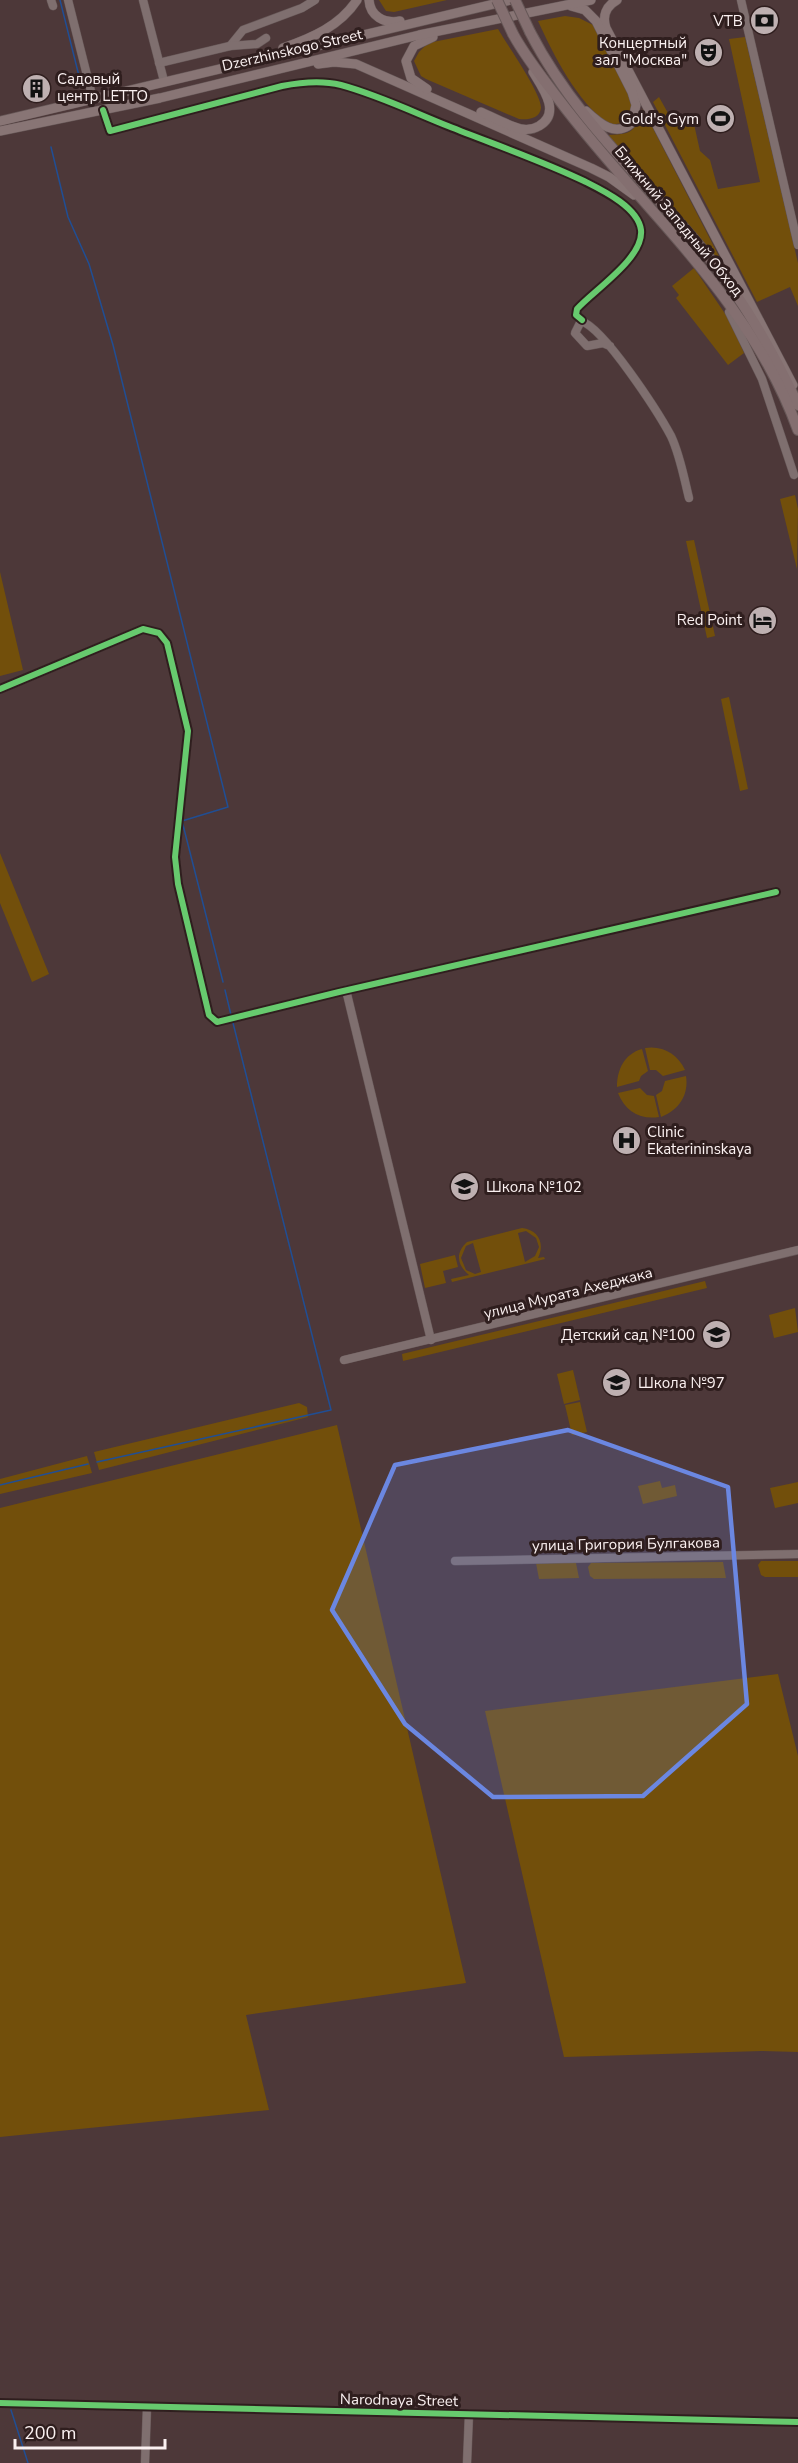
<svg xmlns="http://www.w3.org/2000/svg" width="798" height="2463" font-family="'Nunito Sans',sans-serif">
	<rect width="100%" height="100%" fill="#4d3839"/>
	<g fill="#724f0b" fill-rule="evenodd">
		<path d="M379,0H447L394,12L386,11Z"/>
		<path d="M565,16L579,18L593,25L633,103L629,122L609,125C576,100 555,58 538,21Z"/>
		<path d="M498,29C506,43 542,94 541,108C540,119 527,120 519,119L426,79L421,76L414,61L419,52L428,43Z"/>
		<path d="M745,37L798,263V306L790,287L757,302L653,102L659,97L673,122L692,115L700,151L710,160L718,189L760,182L729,39Z"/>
		<path d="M643,109L725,268L612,141L609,135C632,134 635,132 643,109Z"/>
		<path d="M694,268L730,321L744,353L728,365L676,298L679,295L672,286Z"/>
		<path d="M795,495L798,509L797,569L780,499Z"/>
		<path d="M694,540L715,636L707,638L686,541Z"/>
		<path d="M0,572L23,670L0,676Z"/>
		<path d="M729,697L748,789L740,791L721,699Z"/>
		<path d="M0,853L49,974L32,982L0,903Z"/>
		<path d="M645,1048C662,1045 678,1054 685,1070L663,1076L656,1070H650Z"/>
		<path d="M642,1049L648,1071L641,1076L639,1081L617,1087C617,1070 624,1054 642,1049Z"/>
		<path d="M686,1076C689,1095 679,1110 661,1117L656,1095L662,1091L665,1081Z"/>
		<path d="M640,1088L647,1095L654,1096L659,1117C640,1120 625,1111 618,1093Z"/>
		<path d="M522,1228C539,1230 545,1244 538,1258L544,1257L545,1259L452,1282L451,1279L469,1275C457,1265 455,1253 467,1242ZM526,1231L536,1238L539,1247L535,1256L525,1262L518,1233ZM473,1243L481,1272L475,1274L466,1270L461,1258L466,1246Z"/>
		<path d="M455,1255L458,1267L443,1271L446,1283L425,1288L420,1264Z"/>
		<path d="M705,1281L707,1288L403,1361L402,1354Z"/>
		<path d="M795,1308L798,1332L774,1338L769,1315Z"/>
		<path d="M573,1370L580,1400L564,1404L557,1374Z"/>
		<path d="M580,1402L587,1432L572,1435L565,1405Z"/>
		<path d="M299,1403L307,1407L308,1417L99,1470L94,1452Z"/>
		<path d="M337,1425L466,1983L246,2015L269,2110L0,2137V1508Z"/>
		<path d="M87,1456L92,1473L0,1494V1479Z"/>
		<path d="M660,1481L662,1488L675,1485L677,1496L643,1504L638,1486Z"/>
		<path d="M798,1482V1503L775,1508L770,1488Z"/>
		<path d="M761,1561H798V1577H765L761,1575L758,1565Z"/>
		<path d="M723,1562L726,1578L594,1579L590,1576L588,1567L591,1563Z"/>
		<path d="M536,1563H576L579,1578L539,1579Z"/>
		<path d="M778,1674L798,1756V2052L762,2051L564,2057L485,1711Z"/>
	</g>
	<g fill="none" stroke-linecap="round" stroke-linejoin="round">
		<g stroke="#204e94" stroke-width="1.5">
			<path d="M60,0L79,76"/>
			<path d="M51,147L68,217L89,264L113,345L228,807L182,821L223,982"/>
			<path d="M225,990L231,1015"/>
			<path d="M97,1462L331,1410L233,1023"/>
			<path d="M0,1485L88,1464"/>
			<path d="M11,2410L28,2463"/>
		</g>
		<defs>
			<g id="minor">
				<path d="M51,0L53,6"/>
				<path d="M68,0L93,99"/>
				<path d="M143,0L164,81"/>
				<path d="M741,0L798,245"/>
				<path d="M230,46L243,30L302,8L315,0"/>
				<path d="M159,63L230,46L257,44L266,38"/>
				<path d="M103,110L110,131L282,86C302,82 321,80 341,85C378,95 413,112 448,126C493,144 540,160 584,181C602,190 638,207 641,230C644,258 594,290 577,309L576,315L582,320"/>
				<path d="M729,312L762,379L794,475"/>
				<path d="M610,346L603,343L587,346L575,333L581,321C604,328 658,412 671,436C680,455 684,478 689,498"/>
				<path d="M0,689L143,629L159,633L167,643L188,731L175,857L178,884L209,1015L217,1022L339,992L776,892"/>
				<path d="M346,990L431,1340"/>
				<path d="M344,1360L798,1250"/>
				<path d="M455,1561L798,1554"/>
				<path d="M0,2403L798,2422"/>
				<path d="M145,2463L147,2407"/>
				<path d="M467,2463L469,2414"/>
			</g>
			<g id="major">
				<path d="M369,0C370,16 384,24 400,21"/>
				<path d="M617,0C606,6 602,16 606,28L793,385"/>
				<path d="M571,6L585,10L596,21L632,92L636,105L632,123C615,138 599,123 586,111"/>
				<path d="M283,48C312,38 340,26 357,0"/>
				<path d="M318,64L334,62L356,64L591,168L609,177L634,195"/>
				<path d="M427,89L411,78L406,61L414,46L433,37"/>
				<path d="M481,112C494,118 507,125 521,129C527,130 534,129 539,126C562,113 542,87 533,72"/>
				<path d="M0,121L511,0"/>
				<path d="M0,131L160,98L419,35L591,0"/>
			</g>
			<g id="highway">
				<path d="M530,32C573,116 643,179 703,250C742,297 772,350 798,405"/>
				<path d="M513,34C526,58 544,80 560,101C643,211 750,297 798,430"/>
			</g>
		</defs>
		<use href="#minor" stroke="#665757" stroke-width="9"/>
		<use href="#major" stroke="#665757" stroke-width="10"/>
		<use href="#highway" stroke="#665757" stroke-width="12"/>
		<use href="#minor" stroke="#7f6f6f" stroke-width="8"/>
		<use href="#major" stroke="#887575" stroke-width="9"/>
		<use href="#highway" stroke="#846f70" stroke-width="10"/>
		<defs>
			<g id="highway-bridge">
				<path d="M497,0L513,34"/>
				<path d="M515,0L530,32"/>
			</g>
		</defs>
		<use href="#highway-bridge" stroke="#665757" stroke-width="12" stroke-linecap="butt"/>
		<use href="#highway-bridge" stroke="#846f70" stroke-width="10"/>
		<defs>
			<g id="cycleway">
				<path d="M103,110L110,131L282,86C302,82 321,80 341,85C378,95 413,112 448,126C493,144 540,160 584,181C602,190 638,207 641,230C644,258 594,290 577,309L576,315L582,320"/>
				<path d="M0,689L143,629L159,633L167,643L188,731L175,857L178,884L209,1015L217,1022L339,992L776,892"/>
				<path d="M0,2403L798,2422"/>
			</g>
		</defs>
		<use href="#cycleway" stroke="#2f1e1e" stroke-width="10"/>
		<use href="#cycleway" stroke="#67ca6e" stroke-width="6"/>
	</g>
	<path fill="#6b87e1" fill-opacity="0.2" stroke="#6b87e1" stroke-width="4.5" stroke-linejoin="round" d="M568,1430L728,1487L747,1704L643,1796L493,1797L405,1724L332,1610L395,1465Z"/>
	<defs>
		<symbol id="bank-disc" viewBox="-11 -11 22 22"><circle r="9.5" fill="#beb0b1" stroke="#2f1e1e"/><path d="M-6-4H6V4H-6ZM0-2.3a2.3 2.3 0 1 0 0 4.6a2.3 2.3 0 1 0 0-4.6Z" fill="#111"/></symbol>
		<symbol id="theatre-disc" viewBox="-11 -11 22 22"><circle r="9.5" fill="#beb0b1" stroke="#2f1e1e"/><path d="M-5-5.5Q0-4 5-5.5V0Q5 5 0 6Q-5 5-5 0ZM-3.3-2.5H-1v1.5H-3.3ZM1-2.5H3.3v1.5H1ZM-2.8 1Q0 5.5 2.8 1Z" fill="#111"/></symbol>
		<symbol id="building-disc" viewBox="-11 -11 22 22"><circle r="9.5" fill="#beb0b1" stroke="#2f1e1e"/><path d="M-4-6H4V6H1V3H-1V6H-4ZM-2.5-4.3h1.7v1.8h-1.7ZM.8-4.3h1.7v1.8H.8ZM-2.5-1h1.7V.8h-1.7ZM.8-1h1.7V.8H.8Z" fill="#111"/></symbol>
		<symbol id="stadium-disc" viewBox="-11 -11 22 22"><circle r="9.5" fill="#beb0b1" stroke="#2f1e1e"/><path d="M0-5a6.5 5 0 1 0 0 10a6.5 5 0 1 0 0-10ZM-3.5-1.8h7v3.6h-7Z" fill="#111"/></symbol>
		<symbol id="hotel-disc" viewBox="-11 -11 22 22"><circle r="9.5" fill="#beb0b1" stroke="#2f1e1e"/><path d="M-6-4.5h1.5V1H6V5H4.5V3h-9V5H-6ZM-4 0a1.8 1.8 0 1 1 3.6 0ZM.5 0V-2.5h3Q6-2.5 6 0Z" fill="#111"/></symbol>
		<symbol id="hospital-disc" viewBox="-11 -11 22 22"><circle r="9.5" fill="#beb0b1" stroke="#2f1e1e"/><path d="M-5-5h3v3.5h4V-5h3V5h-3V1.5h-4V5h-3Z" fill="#111"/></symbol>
		<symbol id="school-disc" viewBox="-11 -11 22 22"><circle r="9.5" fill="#beb0b1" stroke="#2f1e1e"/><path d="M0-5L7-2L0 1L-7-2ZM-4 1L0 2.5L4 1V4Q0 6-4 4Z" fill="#111"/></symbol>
	</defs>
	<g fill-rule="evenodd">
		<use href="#bank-disc" x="748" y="4" width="33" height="33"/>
		<use href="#theatre-disc" x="692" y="36" width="33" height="33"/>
		<use href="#building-disc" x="20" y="72" width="33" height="33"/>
		<use href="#stadium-disc" x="704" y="102" width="33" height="33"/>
		<use href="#hotel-disc" x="746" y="604" width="33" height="33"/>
		<use href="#hospital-disc" x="610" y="1124" width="33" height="33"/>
		<use href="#school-disc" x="448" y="1170" width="33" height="33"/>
		<use href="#school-disc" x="700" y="1318" width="33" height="33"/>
		<use href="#school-disc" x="600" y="1366" width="33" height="33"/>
	</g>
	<g text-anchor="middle" stroke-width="6" stroke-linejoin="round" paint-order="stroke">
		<g font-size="15" fill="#fbf1f1" stroke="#2f1e1e" text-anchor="end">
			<text x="743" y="26">VTB</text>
			<text x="687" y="48">Концертный<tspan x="687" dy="17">зал "Москва"</tspan></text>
			<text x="57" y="84" text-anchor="start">Садовый<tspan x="57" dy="17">центр LETTO</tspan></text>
			<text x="699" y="124">Gold's Gym</text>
			<text x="742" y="625">Red Point</text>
			<text x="647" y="1137" text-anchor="start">Clinic<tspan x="647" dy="17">Ekaterininskaya</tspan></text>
			<text x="486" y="1192" text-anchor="start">Школа №102</text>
			<text x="695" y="1340">Детский сад №100</text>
			<text x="638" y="1388" text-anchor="start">Школа №97</text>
		</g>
		<g font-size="15" fill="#fbf1f1" stroke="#2f1e1e">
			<text transform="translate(292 50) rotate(-13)" y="5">Dzerzhinskogo Street</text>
			<text transform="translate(679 221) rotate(50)" y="5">Ближний Западный Обход</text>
			<text transform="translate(568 1293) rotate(-14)" y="5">улица Мурата Ахеджака</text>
			<text transform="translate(626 1544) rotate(-1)" y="5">улица Григория Булгакова</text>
			<text transform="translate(399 2400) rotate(1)" y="5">Narodnaya Street</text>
		</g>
	</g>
	<path d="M15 2439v9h150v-9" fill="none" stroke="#fbf1f1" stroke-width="3"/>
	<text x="24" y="2439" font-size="18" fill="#fbf1f1" stroke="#2f1e1e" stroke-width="4.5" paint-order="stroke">200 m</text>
</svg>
